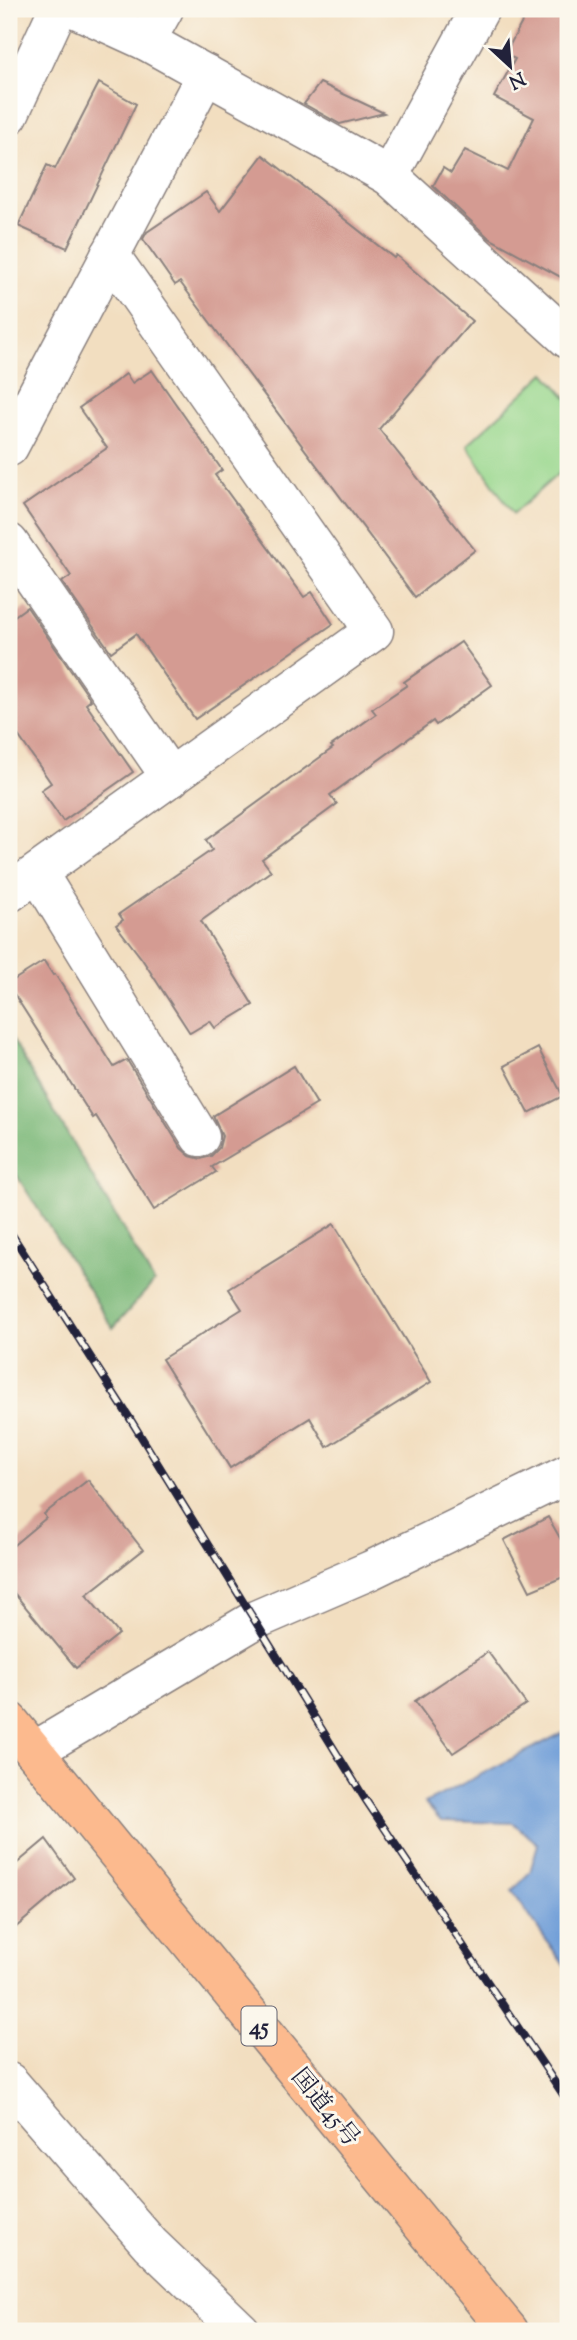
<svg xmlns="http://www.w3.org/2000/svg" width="577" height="2340" font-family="'Sorts Mill Goudy','Noto Serif JP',serif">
	<rect width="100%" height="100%" fill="#fbf7ec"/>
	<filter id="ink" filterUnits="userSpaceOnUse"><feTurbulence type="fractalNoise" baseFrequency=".0143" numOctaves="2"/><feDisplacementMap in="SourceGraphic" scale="14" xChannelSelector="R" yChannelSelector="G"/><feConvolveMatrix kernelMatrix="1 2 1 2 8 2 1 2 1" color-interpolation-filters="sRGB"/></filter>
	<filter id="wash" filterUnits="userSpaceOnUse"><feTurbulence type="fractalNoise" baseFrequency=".00686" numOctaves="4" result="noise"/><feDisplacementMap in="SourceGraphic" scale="28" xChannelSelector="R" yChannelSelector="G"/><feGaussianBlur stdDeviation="1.57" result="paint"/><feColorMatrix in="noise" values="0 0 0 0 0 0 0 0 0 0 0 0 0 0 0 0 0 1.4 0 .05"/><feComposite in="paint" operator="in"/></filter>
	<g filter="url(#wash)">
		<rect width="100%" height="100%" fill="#f2dec0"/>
		<path fill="#98d78d" stroke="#5d7c64" stroke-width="2" d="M545,373L568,399V465L513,514L467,445Z"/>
		<path fill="#7ab878" stroke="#4e6d5a" stroke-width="2" d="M9,1034L154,1282L113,1328L9,1163Z"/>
		<path fill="#709ed8" stroke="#49608a" stroke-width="2" d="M568,1730V1971L512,1891L530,1872L538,1844L513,1823L441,1821L425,1803Z"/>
		<g id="blocks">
			<g fill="#d49b92">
				<path d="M529,9H568V281L489,238L433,186L443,168L451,173L465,150L508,171L534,118L494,97L515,59L505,54Z"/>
				<path d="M99,83L136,104L67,248L18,226L47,165L55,169Z"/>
				<path d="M320,83L384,113L340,124L304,104Z"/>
				<path d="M263,155L394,258L396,255L472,321L379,429L475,550L415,597L180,282L175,285L143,239L147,232L206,192L220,211Z"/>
				<path d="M152,370L222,470L215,475L304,597L312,592L333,624L195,719L136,634L111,652L62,582L71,576L23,506L107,448L79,408L126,374L132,383Z"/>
				<path d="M27,607L91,700L86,704L133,772L63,821L41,790L51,783L9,722V620Z"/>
				<path d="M461,642L492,685L436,725L433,721L330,795L337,804L262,859L271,871L201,921L253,1005L215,1028L210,1021L190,1033L142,959L116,925L123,920L119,914L212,850L206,840L333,748L331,746L376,714L372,709L407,685L404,682Z"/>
				<path d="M44,961L53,975L55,974L114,1067L127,1060L181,1148L190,1156L201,1159L211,1156L219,1148L222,1136L213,1116L294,1066L317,1104L212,1167L216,1172L154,1210L96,1116L93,1118L9,986V983Z"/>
				<path d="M538,1048L563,1096L529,1113L504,1066Z"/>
				<path d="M334,1224L431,1382L327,1447L310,1418L230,1468L162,1359L242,1309L229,1289Z"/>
				<path d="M88,1480L143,1550L86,1595L119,1634L76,1668L9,1587V1549L46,1518L44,1514Z"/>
				<path d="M548,1517L568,1552V1575L530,1591L504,1540Z"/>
				<path d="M488,1652L526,1704L453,1753L415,1701Z"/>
				<path d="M46,1839L74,1878L9,1933V1870Z"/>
			</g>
		</g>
	</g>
	<g filter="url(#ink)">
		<use href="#blocks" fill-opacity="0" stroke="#8a807e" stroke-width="2"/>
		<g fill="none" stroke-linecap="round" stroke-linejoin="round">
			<defs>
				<g id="minor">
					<path d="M76,9L146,41L389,176L568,339"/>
					<path d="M146,41L164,9"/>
					<path d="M9,115L58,9"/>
					<path d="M389,176L480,9"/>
					<path d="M9,447L206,74"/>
					<path d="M9,543L171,778"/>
					<path d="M38,873L200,1137"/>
					<path d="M9,893L374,631L110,255"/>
					<path d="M34,1751L253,1621L371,1570L568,1474"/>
					<path d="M9,2082L150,2244L241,2331"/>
				</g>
				<path id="highway" d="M9,1721L509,2331"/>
			</defs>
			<use href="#minor" stroke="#8a807e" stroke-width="41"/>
			<use href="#highway" stroke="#8a807e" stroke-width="41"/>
			<use href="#minor" stroke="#fff" stroke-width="38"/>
			<use href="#highway" stroke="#fcba8e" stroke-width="38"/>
			<defs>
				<path id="rail" d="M9,1230L129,1417L365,1799L568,2102"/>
			</defs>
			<use href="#rail" stroke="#22223b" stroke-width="8"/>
			<use href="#rail" stroke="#fbf7ec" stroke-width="5" stroke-dasharray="16" stroke-linecap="butt"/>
		</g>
	</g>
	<g text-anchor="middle" stroke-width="6" stroke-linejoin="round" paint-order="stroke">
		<rect fill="#fbf7ec" stroke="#636270" stroke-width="2" x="241.5" y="2006.5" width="35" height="39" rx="5"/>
		<g font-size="23" font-weight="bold" fill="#22223b">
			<text x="259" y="2034">45</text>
		</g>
		<g font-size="24" fill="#22223b" stroke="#fbf7ec">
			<text transform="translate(326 2107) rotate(51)" y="8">国道45号</text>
		</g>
	</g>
	<rect width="577" height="2340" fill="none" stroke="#fbf7ec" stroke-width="35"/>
	<g transform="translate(510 66) rotate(154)" stroke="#fbf7ec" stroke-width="5" paint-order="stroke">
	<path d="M0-5L12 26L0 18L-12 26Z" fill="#22223b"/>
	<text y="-10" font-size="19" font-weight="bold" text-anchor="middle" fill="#22223b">N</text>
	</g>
</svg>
